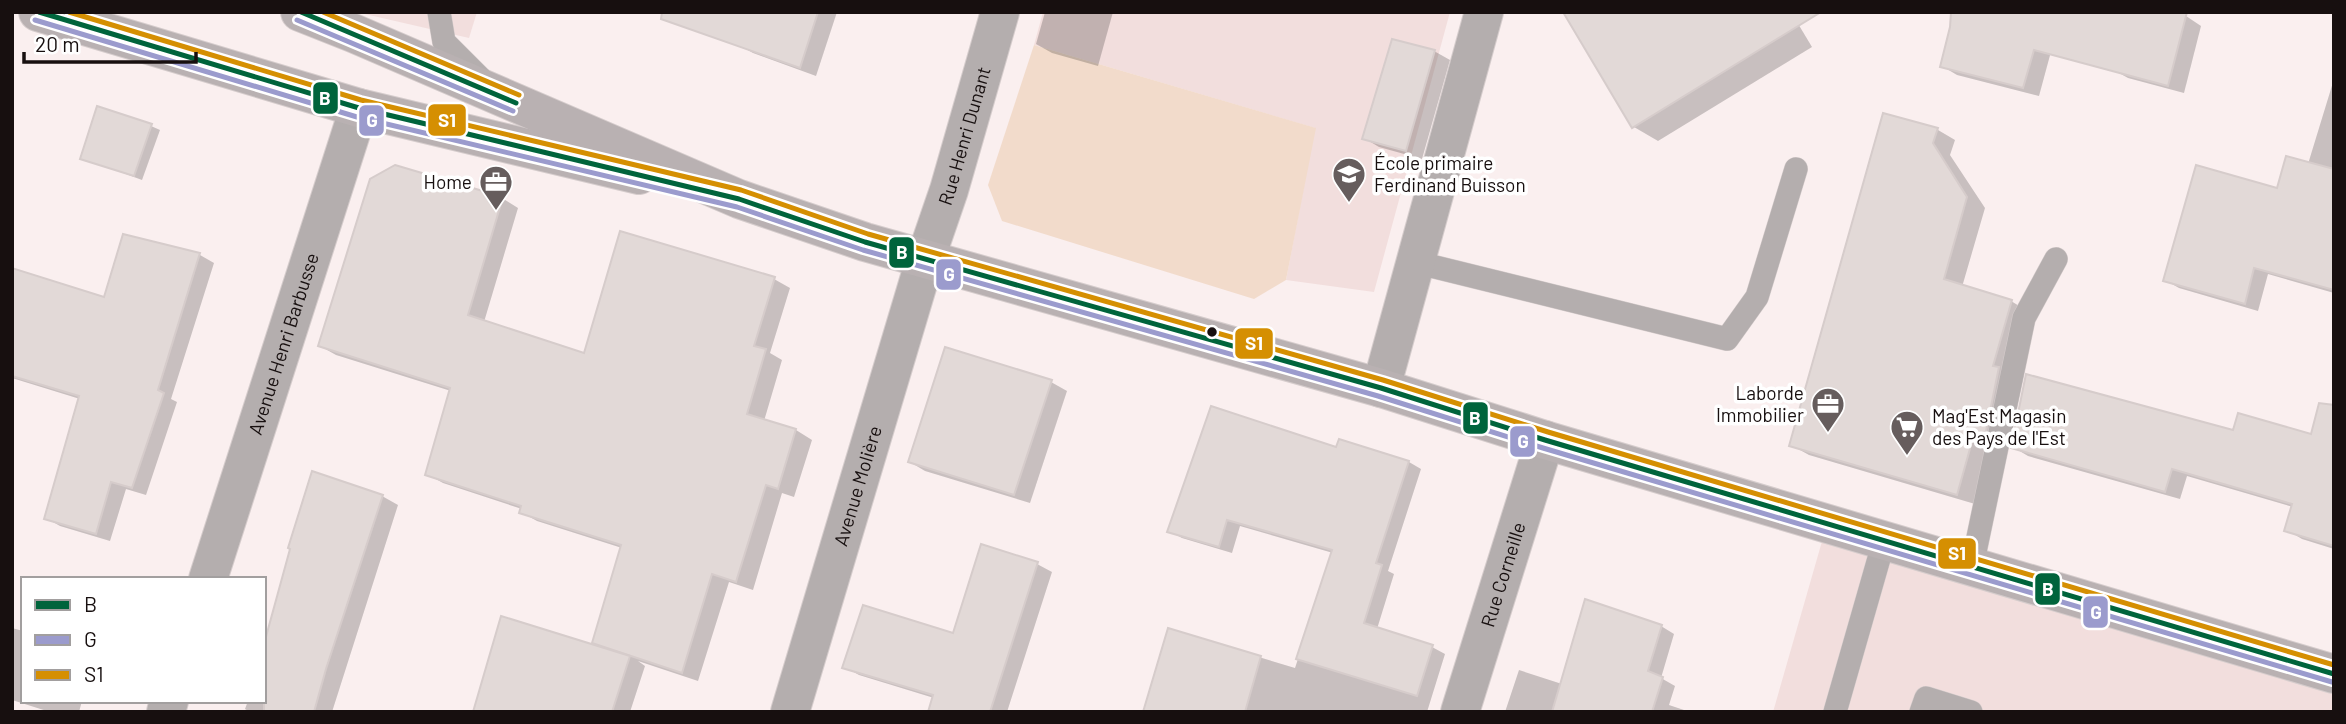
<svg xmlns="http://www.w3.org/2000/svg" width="2346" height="724" font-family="Barlow,sans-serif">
	<rect width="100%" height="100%" fill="#faefef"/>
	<g fill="#f2dedd">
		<path d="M356,12H477L469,38Z"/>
		<path d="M1043,12H1450L1374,292L1286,280L1315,128L1034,45Z"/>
		<path d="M1827,524L2334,674V712H1773Z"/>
	</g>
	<path fill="#f2dbcb" d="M1034,45L1316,128L1286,280L1254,299L1002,221L988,185Z"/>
	<g fill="#0003">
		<path d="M747,12H837L816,76L753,53L737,44Z"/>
		<path d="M1045,12H1113L1098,66L1052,53L1036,44Z"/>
		<path d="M1791,12L1812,47L1658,141L1634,127Z"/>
		<path d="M2186,16L2201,26L2184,93L2128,78L2112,69Z"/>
		<path d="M2059,22L2039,96L1957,75L1942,66Z"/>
		<path d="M1434,51L1450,60L1422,159L1379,147L1364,138Z"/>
		<path d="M2334,79V293L2268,274L2258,311L2179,288L2165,280L2308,164Z"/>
		<path d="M1884,115L1938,130L1955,140L1950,155L1985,208L1962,287L2011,301L2029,312L1975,504L1809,455L1791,445Z"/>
		<path d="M151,126L160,130L142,180L83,158Z"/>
		<path d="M502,198L518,208L484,322L585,355L774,279L790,288L770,353L782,360L764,421L796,430L812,440L794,497L782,493L753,590L729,582L698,681L638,661L645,666L630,712H475L605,648L594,642L622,548L537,521L521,512L522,509L443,483L427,474L451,391L336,355L320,346Z"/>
		<path d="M125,236L200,255L214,263L171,399L177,402L146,495L126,489L110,541L60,526L46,518L80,399L12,378V268L105,299Z"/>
		<path d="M1051,382L1067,391L1030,503L925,471L910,462Z"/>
		<path d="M2334,410V549L2302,539L2287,530L2293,507L2187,476L2180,499L2028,456L2013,447L2234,432L2313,437Z"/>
		<path d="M1340,442L1409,462L1421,469L1388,571L1394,574L1377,629L1432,647L1445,654L1427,712H1144L1169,630L1295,668L1333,553L1240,526L1232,553L1182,538L1169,531L1337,450Z"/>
		<path d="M382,496L398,505L332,712H250L245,709L248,701H264Z"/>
		<path d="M982,547L1037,564L1052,572L1007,712H929L934,698L859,675L845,667L954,635Z"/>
		<path d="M1661,626L1674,634L1661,678L1675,686L1669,705L1690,712H1505L1519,670L1562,684Z"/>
		<path d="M12,628L23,631V701H82L79,712H50L12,700Z"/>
	</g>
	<g fill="#e2d9d7" stroke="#d6cccb" stroke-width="2">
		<path d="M662,12H818L800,68L661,19Z"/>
		<path d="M1563,12H1821L1632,128Z"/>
		<path d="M1951,12H2187L2168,86L2034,50L2023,88L1940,67L1950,27Z"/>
		<path d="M1392,39L1435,50L1406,151L1362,139Z"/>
		<path d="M97,106L152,124L134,176L80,159Z"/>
		<path d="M1883,113L1938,128L1933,143L1967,197L1944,279L2012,300L1993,366L1999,367L1984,441L1973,438L1957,495L1789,446Z"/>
		<path d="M2286,156L2334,169V290L2254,268L2245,304L2163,281L2196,165L2277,188Z"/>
		<path d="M395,165L503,197L468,315L584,353L620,231L775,277L754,346L766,349L747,414L796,429L778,489L766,485L736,582L712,574L682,673L592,643L621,545L519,513L521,506L425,475L450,388L318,346L370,179Z"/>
		<path d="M123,234L200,253L158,390L164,393L132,488L111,482L96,534L44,519L79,396L12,376V268L104,297Z"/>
		<path d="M945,347L1052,380L1014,495L908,462Z"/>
		<path d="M2026,374L2233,430L2238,413L2311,434L2319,403L2334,405V546L2284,531L2292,504L2172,469L2165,492L2011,448Z"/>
		<path d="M1211,406L1336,447L1339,439L1409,461L1376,563L1382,565L1364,623L1433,645L1417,696L1296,659L1332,550L1227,520L1219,547L1167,532Z"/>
		<path d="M312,471L383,495L326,669L314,712H264V644L290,549L288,548Z"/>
		<path d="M981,544L1038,562L990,712H928L933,695L842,668L863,605L953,633Z"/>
		<path d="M1585,599L1662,625L1648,671L1663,677L1652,712H1552Z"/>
		<path d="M501,616L630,656L612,712H473Z"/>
		<path d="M1168,628L1261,656L1245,712H1143Z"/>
	</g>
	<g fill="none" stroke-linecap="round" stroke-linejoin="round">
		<defs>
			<g id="lane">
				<path d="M439,12L444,42L481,79"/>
				<path d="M1415,262L1727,339L1757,297L1796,169"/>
				<path d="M1972,566L2024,318L2056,259"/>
				<path d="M1835,712L1884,541"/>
				<path d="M1921,712L1926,698L1971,712"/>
			</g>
			<g id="street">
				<path d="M1381,388L1484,12"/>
				<path id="s1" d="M208,579L359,108"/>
				<path d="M166,712L169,701"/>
				<path id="s2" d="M790,712L925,260L949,190L1000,12"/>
				<path id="s3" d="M1460,712L1545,440"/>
			</g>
			<g id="primary">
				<path d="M38,12L359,108L639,175"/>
				<path d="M300,12L353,33L739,199L865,242L1381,388L1545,440L2334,674"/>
			</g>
		</defs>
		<use href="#lane" stroke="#d5cccc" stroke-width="24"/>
		<use href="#street" stroke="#d5cccc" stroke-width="40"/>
		<use href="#primary" stroke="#d5cccc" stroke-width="40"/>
		<use href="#lane" stroke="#b4aeae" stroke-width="23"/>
		<use href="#street" stroke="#b4aeae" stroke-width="38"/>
		<use href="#primary" stroke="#b9b1b2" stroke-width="38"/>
		<defs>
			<g id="bus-1">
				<path d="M39,12L359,108L739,199L865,242L1381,388L1545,440L2334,674"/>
				<path d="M301,12L516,103"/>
			</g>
			<g id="bus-2">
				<path d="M35,20L357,117L737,207L863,250L1378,396L1543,448L2332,682"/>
				<path d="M297,20L513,111"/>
			</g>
			<g id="bus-3">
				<path d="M69,12L361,100L741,190L868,234L1383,380L1548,432L2334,665"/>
				<path d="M323,12L519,95"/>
			</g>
		</defs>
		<use href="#bus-1" stroke="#fff" stroke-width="10"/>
		<use href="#bus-2" stroke="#fff" stroke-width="10"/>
		<use href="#bus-3" stroke="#fff" stroke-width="10"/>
		<use href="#bus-1" stroke="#00643c" stroke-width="5"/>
		<use href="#bus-2" stroke="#9b9bcd" stroke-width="5"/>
		<use href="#bus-3" stroke="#d58f02" stroke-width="5"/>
	</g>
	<defs>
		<symbol id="school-pin" viewBox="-11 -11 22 30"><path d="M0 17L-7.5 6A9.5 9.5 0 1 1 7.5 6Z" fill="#665d5d" stroke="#fff"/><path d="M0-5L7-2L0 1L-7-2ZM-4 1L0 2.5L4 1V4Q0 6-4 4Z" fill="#fff"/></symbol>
		<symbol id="office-pin" viewBox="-11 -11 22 30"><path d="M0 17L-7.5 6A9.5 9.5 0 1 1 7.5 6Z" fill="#665d5d" stroke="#fff"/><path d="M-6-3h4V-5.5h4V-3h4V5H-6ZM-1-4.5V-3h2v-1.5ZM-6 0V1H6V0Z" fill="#fff"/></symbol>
		<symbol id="supermarket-pin" viewBox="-11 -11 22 30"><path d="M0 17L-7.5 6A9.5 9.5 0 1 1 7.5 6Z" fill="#665d5d" stroke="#fff"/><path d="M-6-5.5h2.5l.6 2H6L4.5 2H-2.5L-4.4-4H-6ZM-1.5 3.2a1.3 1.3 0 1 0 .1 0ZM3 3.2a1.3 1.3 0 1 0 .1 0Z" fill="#fff"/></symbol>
	</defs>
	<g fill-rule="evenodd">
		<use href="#school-pin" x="1330" y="155" width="38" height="52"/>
		<use href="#office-pin" x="477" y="163" width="38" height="52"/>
		<use href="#office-pin" x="1809" y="385" width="38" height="52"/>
		<use href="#supermarket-pin" x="1888" y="408" width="38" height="52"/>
	</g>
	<circle fill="#170f0f" stroke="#fff" stroke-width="2.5" cx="1212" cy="332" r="6"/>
	<g text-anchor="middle" stroke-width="7" stroke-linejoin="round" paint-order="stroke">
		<g font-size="19" fill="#170f0f" stroke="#fff">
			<text dy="7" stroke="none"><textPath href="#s2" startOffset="602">Rue Henri Dunant</textPath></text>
			<text dy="7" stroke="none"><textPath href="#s1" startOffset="247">Avenue Henri Barbusse</textPath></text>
			<text dy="7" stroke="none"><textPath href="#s2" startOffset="236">Avenue Molière</textPath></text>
			<text dy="7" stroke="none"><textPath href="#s3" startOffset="144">Rue Corneille</textPath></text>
		</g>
		<g font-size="19" fill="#170f0f" stroke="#fff" text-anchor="start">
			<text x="1374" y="170">École primaire<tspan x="1374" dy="22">Ferdinand Buisson</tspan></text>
			<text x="472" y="189" text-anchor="end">Home</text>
			<text x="1804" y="400" text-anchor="end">Laborde<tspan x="1804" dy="22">Immobilier</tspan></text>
			<text x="1932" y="423">Mag'Est Magasin<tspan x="1932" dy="22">des Pays de l'Est</tspan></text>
		</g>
	</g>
	<g stroke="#fff" stroke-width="2.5">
		<rect x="312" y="81" width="27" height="34" rx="7" fill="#00643c"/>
		<rect x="427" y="103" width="40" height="34" rx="7" fill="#d58f02"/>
		<rect x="358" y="104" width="27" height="33" rx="7" fill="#9b9bcd"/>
		<rect x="888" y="236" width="27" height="33" rx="7" fill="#00643c"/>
		<rect x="935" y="258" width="27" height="33" rx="7" fill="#9b9bcd"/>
		<rect x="1234" y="327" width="40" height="33" rx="7" fill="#d58f02"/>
		<rect x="1462" y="401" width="27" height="34" rx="7" fill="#00643c"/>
		<rect x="1509" y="425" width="27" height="33" rx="7" fill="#9b9bcd"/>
		<rect x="1937" y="537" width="40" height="33" rx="7" fill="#d58f02"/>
		<rect x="2034" y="572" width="27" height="34" rx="7" fill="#00643c"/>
		<rect x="2082" y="595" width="27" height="34" rx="7" fill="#9b9bcd"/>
	</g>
	<g font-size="19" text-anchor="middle" font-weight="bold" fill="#fff">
		<text x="325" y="105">B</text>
		<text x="447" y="127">S1</text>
		<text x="372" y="127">G</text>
		<text x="902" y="259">B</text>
		<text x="949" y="281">G</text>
		<text x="1254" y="350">S1</text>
		<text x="1475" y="425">B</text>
		<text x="1523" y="448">G</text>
		<text x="1957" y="560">S1</text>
		<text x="2048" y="596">B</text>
		<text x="2096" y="619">G</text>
	</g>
	<rect width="2346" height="724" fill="none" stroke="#170f0f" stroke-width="28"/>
	<rect x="21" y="577" width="245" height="126" fill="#ffffff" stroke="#a29f9f" stroke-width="2"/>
	<rect x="35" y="600" width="35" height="10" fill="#00643c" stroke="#a29f9f" stroke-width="2"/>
	<text x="84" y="612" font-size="21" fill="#170f0f">B</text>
	<rect x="35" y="635" width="35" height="10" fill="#9b9bcd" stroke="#a29f9f" stroke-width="2"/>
	<text x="84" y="647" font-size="21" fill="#170f0f">G</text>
	<rect x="35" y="670" width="35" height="10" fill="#d58f02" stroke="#a29f9f" stroke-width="2"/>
	<text x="84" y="682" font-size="21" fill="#170f0f">S1</text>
	<path d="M24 52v10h172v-10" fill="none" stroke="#170f0f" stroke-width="3.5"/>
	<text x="35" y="52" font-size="21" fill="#170f0f" stroke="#ffffff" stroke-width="5" paint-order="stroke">20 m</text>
</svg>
